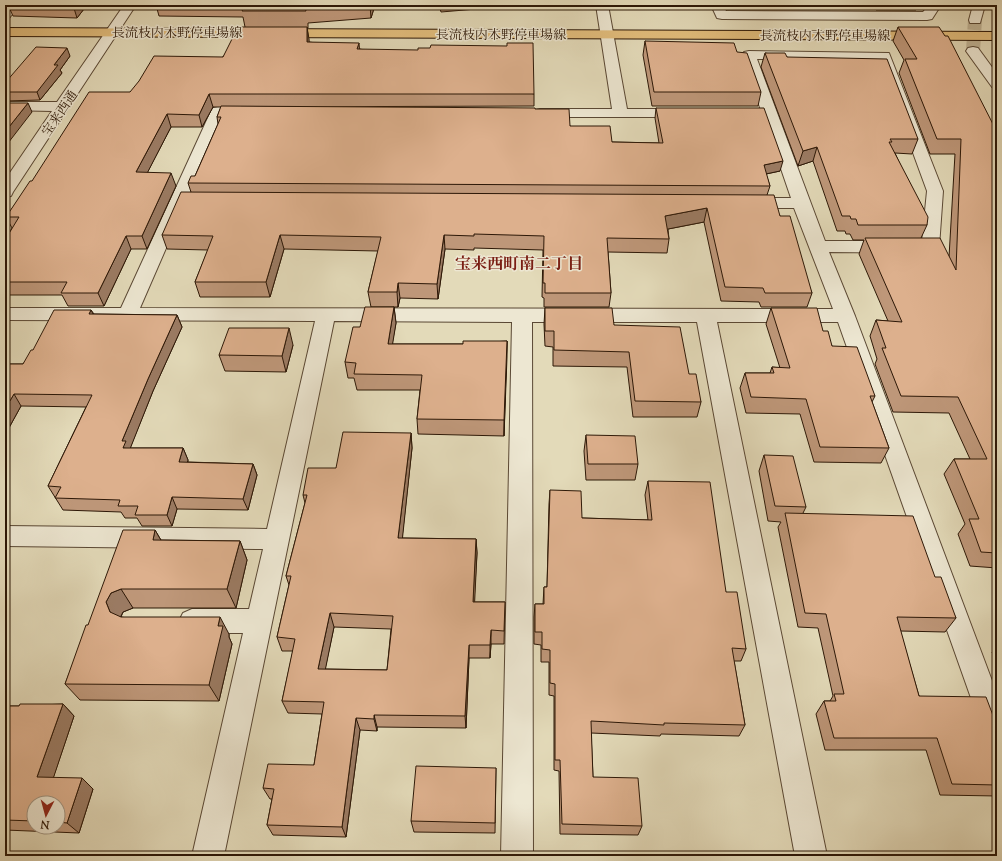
<svg xmlns="http://www.w3.org/2000/svg" width="1002" height="861" font-family="'Sorts Mill Goudy','Noto Serif JP',serif">
	<rect width="100%" height="100%" fill="#e3dab9"/>
	<filter id="stains"><feTurbulence type="fractalNoise" baseFrequency=".005" numOctaves="4"/><feColorMatrix values="0 0 0 0 .2 0 0 0 0 .09 0 0 0 0 .02 0 0 0 .5 -.17"/></filter>
	<radialGradient id="worn" r=".72"><stop offset=".6" stop-color="#630" stop-opacity="0"/><stop offset="1" stop-color="#630" stop-opacity=".3"/></radialGradient>
	<g fill="none" stroke-linecap="round" stroke-linejoin="round">
		<path stroke="#bfb395" stroke-width="14" stroke-dasharray="14 7" stroke-linecap="butt" d="M973,51L975,20"/>
		<defs>
			<g id="minor">
				<path d="M6,5H19L10,17L5,18Z"/>
				<path d="M124,5H136L13,192L11,196L5,197V180L52,111L5,110V102H57Z"/>
				<path d="M596,5H608L627,109H686L691,110L693,113L691,116L686,117H540L535,116L533,113L535,110L540,109H612Z"/>
				<path d="M711,5H723L726,11L923,12L929,5H941L932,19L927,20L722,19L717,18Z"/>
				<path d="M973,5H985L980,23H970L969,20Z"/>
				<path d="M973,47L978,48L997,74V88L992,87L966,51L968,48Z"/>
				<path d="M749,51L889,53L943,191L939,247L936,251L930,253L829,252L855,316L997,694V746L987,742L983,732L838,322H717L827,856H795L697,322H532L533,856H501L512,322L334,321L224,856H192L243,633H192L183,629L179,621L183,613L192,609H249L263,549L5,546V526L267,529L315,321L5,320V308H121L211,111L213,108C225,105 243,105 255,108L257,111L255,114L224,115L140,308L833,309L794,208H746L740,207L738,203L740,199L746,198H791L742,55L744,52ZM757,59L879,60L927,191L922,241H825Z"/>
			</g>
			<path id="major" d="M5,28L997,32V40L5,36Z"/>
		</defs>
		<use href="#minor" stroke="#5a4834" stroke-width="2"/>
		<use href="#major" stroke="#2d1807" stroke-width="2"/>
		<use href="#minor" fill="#ede7d2" fill-rule="evenodd"/>
		<use href="#major" fill="#e2bd7c" fill-rule="evenodd"/>
	</g>
	<g fill="#be9779" stroke="#2d1807" fill-rule="evenodd">
		<path d="M8,5H87L77,18L13,16Z"/>
		<path d="M156,5H375L371,18L308,23V28H307L309,42L360,49L534,94V106L241,107L535,109L570,126L612,142L659,143L655,118L656,108L780,171L766,174L770,186L767,195L780,216L812,293L807,307H761L759,302L721,301L704,222L668,229L669,239L667,253L608,252L611,293L609,307H544V298L542,297L543,250L474,248V250L445,249L438,299L400,298L398,307H371L368,292L378,251L284,249L270,297H200L195,282L208,250L167,249L162,235L191,192L188,183L195,176L218,124L217,117L221,107H213L202,127H171L147,173L176,186L147,249H131L104,306H68L62,295H5V240L12,228L6,217L32,181L130,92L223,57L245,27L243,17L159,16Z"/>
		<path d="M439,5H488V8L441,12Z"/>
		<path d="M873,5H918L916,10H876Z"/>
		<path d="M898,27L997,132V568L970,566L958,534L965,524L944,474L954,459H970L949,413L893,412L875,364L877,359L870,336L876,320L888,321L859,254L864,240H853L850,234H846L845,231H837L813,161L798,166L761,67L765,53L787,57L918,139L912,154L895,153L927,225L921,238L949,257L955,154H930L899,73L904,60L893,41Z"/>
		<path d="M645,41L761,92L758,106H652L643,55Z"/>
		<path d="M70,56L60,70L62,73L40,100L5,101V83Z"/>
		<path d="M394,307L396,323L392,344H463L507,341L504,436L418,434L417,419L420,390H357L354,378H348L345,362L360,327Z"/>
		<path d="M545,308L614,325L689,374L701,402L697,417H633L627,367L553,366V347L545,346L544,324Z"/>
		<path d="M771,308L823,331L832,346L875,396L872,402L889,448L881,463L814,462L800,414L746,413L740,388L745,373H770L772,367L780,368L766,324Z"/>
		<path d="M91,310L94,314L177,315L182,327L153,391L130,448H183L188,460V462L253,464L257,475L248,510L177,509L172,526H142L137,518H125L121,512L63,510L48,486L86,407L21,406L5,435V364H23L33,350Z"/>
		<path d="M293,345L286,372L225,371L219,355Z"/>
		<path d="M411,433L412,448L402,538L476,539L477,553L474,602H505L504,644H491L490,658H469L466,728L377,727V731L360,730L346,837L273,835L267,825L272,799H270L263,788L314,765L322,714L288,713L282,701L293,651H282L277,637L289,585L286,576L305,503L303,495L336,468ZM334,627L391,629L387,670L325,669Z"/>
		<path d="M586,435L638,464L635,480H586L584,451Z"/>
		<path d="M764,455L806,507L803,513L935,577L956,618L945,632L900,631L919,696L997,726V796L940,795L926,750H825L816,714L824,701H830L833,696L818,628L798,627L778,527L781,522L768,521L759,471Z"/>
		<path d="M648,481L726,592L746,649L741,661H734L745,725L739,736L661,734L660,736L591,733L593,777L642,826L638,835L560,834L559,771L554,770V696L549,695V662H541V645L534,644V617L535,604H543L544,587H547L549,504L550,490L582,518L648,520L645,495Z"/>
		<path d="M155,530L161,540L240,541L247,560L236,608H133L123,612L121,617L229,634V637L232,644L219,701L80,700L65,684L88,625Z"/>
		<path d="M997,647V666L992,652Z"/>
		<path d="M63,704L74,716L53,778L93,789L79,833L5,830V706H19ZM34,803H58V827H34Z"/>
		<path d="M496,768L495,833L414,832L411,821Z"/>
	</g>
	<g fill="#9b7b63" stroke="#2d1807">
		<path d="M73,5H87L77,18Z"/>
		<path d="M370,5H375L371,18Z"/>
		<path d="M307,27L309,39V54L307,42Z"/>
		<path d="M359,43L360,55L357,49Z"/>
		<path d="M67,48L70,56L60,70L62,73L40,100L37,92L54,65Z"/>
		<path d="M209,94L213,107L202,127L199,115Z"/>
		<path d="M28,103L32,112L5,147V132Z"/>
		<path d="M167,114L171,127L141,185L136,172Z"/>
		<path d="M817,147L813,161L798,166L803,151Z"/>
		<path d="M783,161L780,171L761,175L764,165Z"/>
		<path d="M171,173L176,186L147,249L142,236Z"/>
		<path d="M707,208L704,222L663,230L665,216Z"/>
		<path d="M280,235L284,249L270,297L266,282Z"/>
		<path d="M444,235L445,249L438,299L437,284Z"/>
		<path d="M126,236L131,249L104,306L98,293Z"/>
		<path d="M398,283L400,298L398,307L397,292Z"/>
		<path d="M394,307L396,323L390,360L388,344Z"/>
		<path d="M91,310L97,322L89,314Z"/>
		<path d="M177,315L182,327L153,391L130,449L123,448L122,441L148,379Z"/>
		<path d="M289,328L293,345L286,372L282,356Z"/>
		<path d="M507,341V357L504,436V420Z"/>
		<path d="M14,394L21,406L5,435V409Z"/>
		<path d="M411,433L412,448L401,552L398,538Z"/>
		<path d="M183,448L188,460L184,474L179,462Z"/>
		<path d="M253,464L257,475L248,510L243,499Z"/>
		<path d="M172,497L177,509L172,526L167,515Z"/>
		<path d="M155,530L166,549L153,540Z"/>
		<path d="M476,539L477,553L474,615L473,602Z"/>
		<path d="M240,541L247,560L236,608L227,589Z"/>
		<path d="M121,589L133,608L123,612L119,620L110,612L106,602L111,593Z"/>
		<path d="M330,613L334,627L323,681L318,669Z"/>
		<path d="M220,617L229,634V637L232,644L219,701L209,685L218,626Z"/>
		<path d="M491,630V644L490,658V645Z"/>
		<path d="M469,645V658L466,728L465,716Z"/>
		<path d="M63,704L74,716L50,788L37,777Z"/>
		<path d="M374,715L377,727V731L374,719Z"/>
		<path d="M356,718L360,730L346,837L342,827Z"/>
		<path d="M82,778L93,789L79,833L67,823Z"/>
	</g>
	<g fill="#ddb08d" stroke="#2d1807" fill-rule="evenodd">
		<path d="M245,5H325L305,7L306,11H242Z"/>
		<path d="M238,27H307V42L359,43L357,49L418,50V48H430L431,45L507,46V43H533L534,94H209L199,115L167,114L136,172L171,173L142,236H126L98,293H61L67,282H5V240L19,217H6L30,181H32L89,92H130L139,81L154,56L223,57Z"/>
		<path d="M898,27H939L945,36H948L997,132V553L981,552L969,519H979L954,459H987L958,397L901,396L882,348H886L876,320L902,322L865,238H940L956,270L961,139H937L905,59H917Z"/>
		<path d="M645,41L734,43L737,52L747,53L761,92H654Z"/>
		<path d="M36,47L67,48L54,65H58L37,92H5V83Z"/>
		<path d="M765,53H785L787,57L887,59L918,139H890L892,142H889L928,217L927,225H858L856,219H851L850,216H842L817,147L803,151Z"/>
		<path d="M5,103H28L5,132Z"/>
		<path d="M221,106L535,108V109H569L570,126H610L612,142L663,143L656,108H764L783,161L764,165L770,186L188,183L191,176H195L221,117H217Z"/>
		<path d="M181,192L774,195L780,216H790L812,293H765L763,288L725,287L707,208L665,216L669,239L607,238L611,293H545V283H543L544,236L474,234V236L444,235L437,284L398,283L397,292H368L381,237L280,235L266,282H195L213,236L162,235Z"/>
		<path d="M365,307H394L388,344H463V341H507L504,420L417,419L422,375L354,374L356,363L345,362L353,327H360Z"/>
		<path d="M545,308H612L614,325L680,327L689,374H696L701,402L635,401L629,352L554,350V331H545Z"/>
		<path d="M771,308H817L823,331H828L832,346L857,347L875,396H870L889,448L820,447L806,399L751,397L745,373H774L772,367L790,368Z"/>
		<path d="M54,310H91L89,314L177,315L148,379L122,441H126L123,448H183L179,462L253,464L243,499L172,497L167,515H135L138,506H118L120,500L55,498L61,487L48,486L92,395L14,394L5,409V364H23L31,350H33Z"/>
		<path d="M229,328H289L282,356L219,355Z"/>
		<path d="M343,432L411,433L398,538L476,539L473,602H505L504,631L491,630L490,645H469L465,716L374,715V719L356,718L342,827L267,825L274,789L263,788L268,764L314,765L324,702L282,701L295,639L277,637L291,576H286L307,495H303L308,468H336ZM330,613L393,616L387,670L318,669Z"/>
		<path d="M586,435L635,436L638,464H588Z"/>
		<path d="M764,455L793,456L806,507L775,506Z"/>
		<path d="M648,481L710,482L726,592H737L746,649L732,648L745,725L664,723V725L591,721L593,777L638,778L642,826L562,824L560,760H555V684L550,683V650L542,649V632H535V604H544V587H547L550,490L581,491L582,518L652,520Z"/>
		<path d="M785,513L913,516L935,577H941L956,618L897,617L919,696L986,697L997,726V785L952,784L937,738H834L824,701H836L834,694H844L826,614L805,613Z"/>
		<path d="M123,530H155L153,540L240,541L227,589H121L111,593L106,602L110,612L121,617H220L218,626H223L209,685L65,684L86,625H88Z"/>
		<path d="M20,704H63L37,777L82,778L67,823L58,822V803H34V821L5,820V706H19Z"/>
		<path d="M416,766L496,768L495,823L411,821Z"/>
	</g>
	<g text-anchor="middle" stroke-width="3" stroke-linejoin="round" paint-order="stroke">
		<g font-size="13" fill="#2d1807" stroke="#ede7d2">
			<text x="177" y="37">長流枝内木野停車場線</text>
			<text x="501" y="39">長流枝内木野停車場線</text>
			<text x="825" y="40">長流枝内木野停車場線</text>
			<text transform="translate(59 113) rotate(-56)" y="5">宝来西通</text>
		</g>
		<g font-size="16" font-weight="bold" fill="#7a1f14" stroke="#ede7d2">
			<text x="519" y="269">宝来西町南二丁目</text>
		</g>
	</g>
	<rect width="1002" height="861" fill="none" stroke="#e3dab9" stroke-width="20"/>
	<rect x="6" y="6" width="990" height="849" fill="none" stroke="#2d1807" stroke-width="2"/>
	<rect x="10" y="10" width="982" height="841" fill="none" stroke="#2d1807"/>
	<g transform="translate(46 815) rotate(186)"><circle r="19" fill="#ede7d2" stroke="#a09481"/>
	<path d="M0-3L7 15L0 10L-7 15Z" fill="#8f2418"/>
	<text y="-6" font-size="11" font-weight="bold" text-anchor="middle" fill="#2d1807">N</text>
	</g>
	<rect width="100%" height="100%" filter="url(#stains)"/>
	<rect width="100%" height="100%" fill="url(#worn)"/>
</svg>
